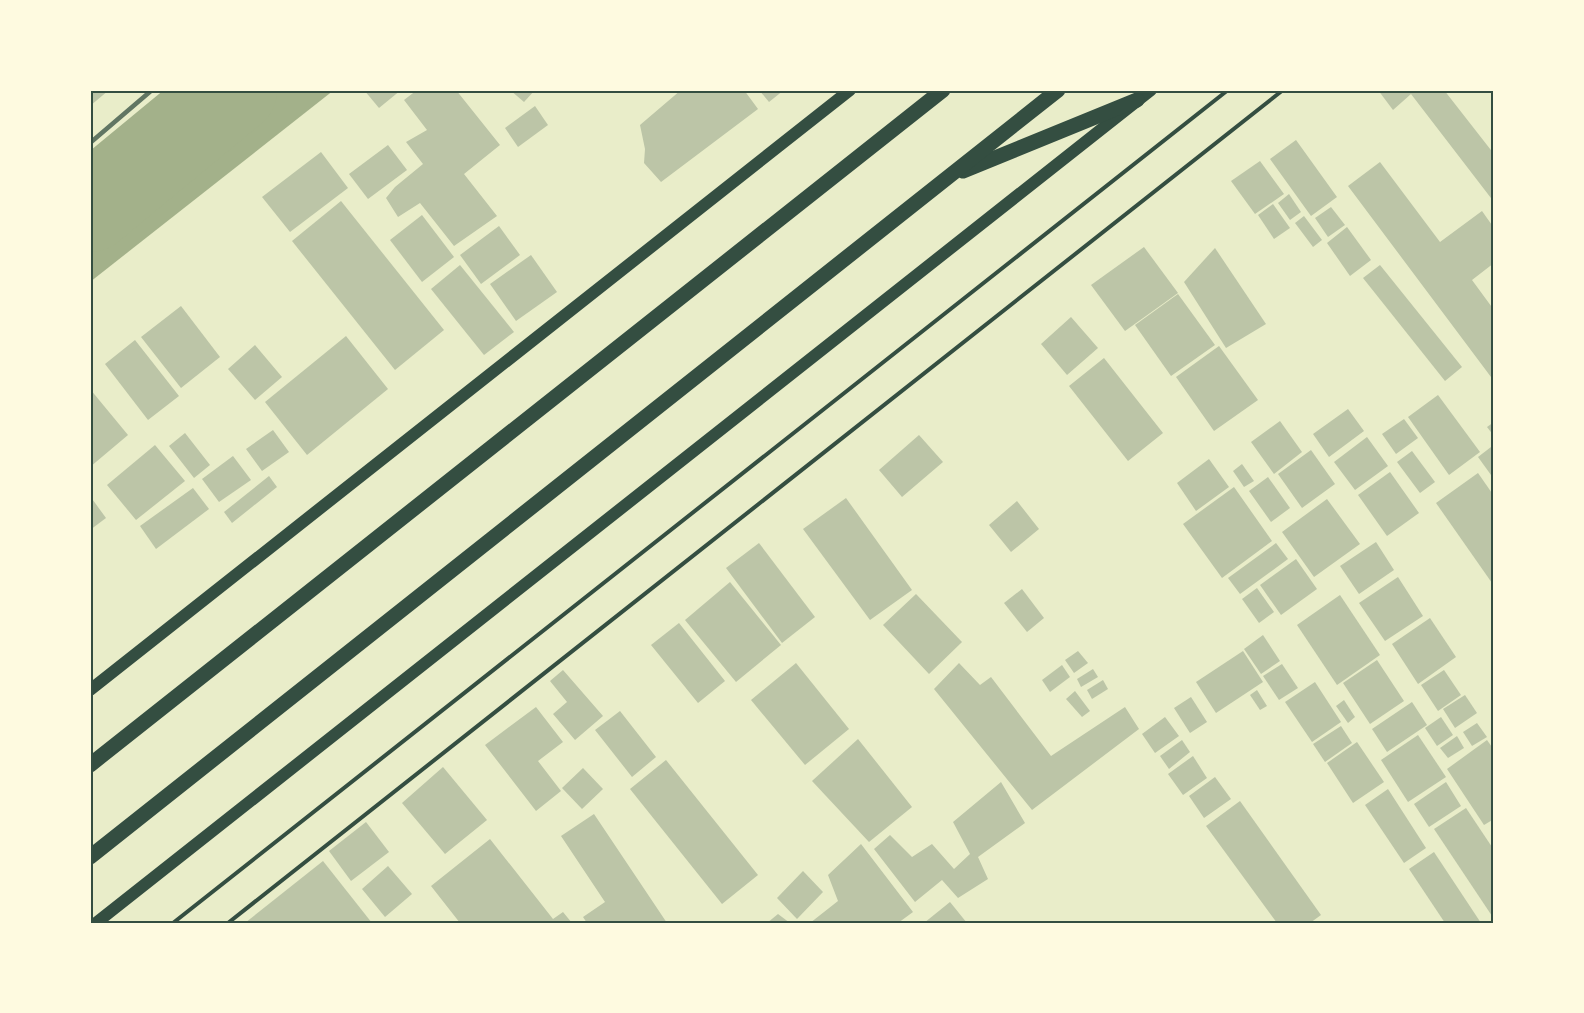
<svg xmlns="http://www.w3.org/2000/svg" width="1584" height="1013" font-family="'DM Sans',sans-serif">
	<rect width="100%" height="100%" fill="#e9edc9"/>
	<path fill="#a3b18a" d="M233,90H334L90,282V208Z"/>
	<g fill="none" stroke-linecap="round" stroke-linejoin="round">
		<path stroke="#a3b18a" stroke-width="88" d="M90,208L233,90"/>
	</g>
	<g fill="#bcc5a7">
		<path d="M90,90H109L90,106Z"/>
		<path d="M364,90H401L379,108Z"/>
		<path d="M417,90H456L500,145L464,174L497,216L454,246L420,203L398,217L386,198L395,187L423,164L406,142L427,130L404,100Z"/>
		<path d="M510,90H535L524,102Z"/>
		<path d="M681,90H744L758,109L661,182L644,163L645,149L640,125Z"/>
		<path d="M759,90H784L769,102Z"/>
		<path d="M1378,90H1444L1494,154V202L1411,94L1393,110Z"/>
		<path d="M535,106L548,125L518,147L505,128Z"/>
		<path d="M1296,140L1337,197L1311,216L1270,159Z"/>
		<path d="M388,145L407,170L368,199L349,174Z"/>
		<path d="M321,152L348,188L290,232L262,197Z"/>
		<path d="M1260,161L1284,194L1255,214L1231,181Z"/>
		<path d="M1380,162L1440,242L1482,211L1494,228V263L1472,280L1494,310V381L1348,186Z"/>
		<path d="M1289,194L1301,212L1290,220L1278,203Z"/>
		<path d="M341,201L444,330L395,370L292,241Z"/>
		<path d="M1273,204L1290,228L1274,239L1258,215Z"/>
		<path d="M1331,207L1345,225L1328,237L1315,218Z"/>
		<path d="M422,215L454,257L422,282L390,240Z"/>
		<path d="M1304,216L1322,240L1313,247L1295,223Z"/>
		<path d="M499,226L520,255L481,284L460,255Z"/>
		<path d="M1347,227L1371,260L1350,276L1327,243Z"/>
		<path d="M1144,247L1178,293L1125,331L1091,285Z"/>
		<path d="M1215,248L1266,324L1226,348L1184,282Z"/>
		<path d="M531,255L557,292L516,321L490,284Z"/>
		<path d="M460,265L514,332L484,355L431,289Z"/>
		<path d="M1380,265L1462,367L1445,381L1363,278Z"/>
		<path d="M1178,294L1215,345L1171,376L1135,325Z"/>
		<path d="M181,306L220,357L181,388L141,337Z"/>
		<path d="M1071,317L1098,348L1067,375L1041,344Z"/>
		<path d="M346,336L388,389L307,455L265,402Z"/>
		<path d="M135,340L179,396L148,420L105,364Z"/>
		<path d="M255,345L282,377L255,400L228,369Z"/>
		<path d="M1219,346L1258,400L1214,431L1176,377Z"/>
		<path d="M1104,358L1163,433L1128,461L1069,386Z"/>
		<path d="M90,389L128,435L90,467Z"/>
		<path d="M1438,395L1480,452L1449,475L1408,417Z"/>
		<path d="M1348,409L1364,431L1329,457L1313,434Z"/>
		<path d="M1404,419L1418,438L1396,454L1382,434Z"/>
		<path d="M1280,421L1302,452L1274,474L1251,442Z"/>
		<path d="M1494,422V436L1487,427Z"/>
		<path d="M273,430L289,452L262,471L246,449Z"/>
		<path d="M185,433L210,465L194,478L169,446Z"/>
		<path d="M919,435L943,462L902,497L879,470Z"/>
		<path d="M1367,437L1388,466L1355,490L1334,462Z"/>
		<path d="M155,445L185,481L136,520L107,485Z"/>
		<path d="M1491,447L1494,451V473L1491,475L1478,457Z"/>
		<path d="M1311,450L1335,484L1302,508L1278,474Z"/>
		<path d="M1412,451L1435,482L1420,493L1397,462Z"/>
		<path d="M233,456L251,480L219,502L202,479Z"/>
		<path d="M1209,459L1229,487L1196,511L1177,483Z"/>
		<path d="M1242,464L1254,481L1244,487L1233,471Z"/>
		<path d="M1390,472L1419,513L1387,536L1358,495Z"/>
		<path d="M1478,473L1494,496V582L1492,583L1436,503Z"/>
		<path d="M269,476L277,487L232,523L224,512Z"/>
		<path d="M1268,477L1290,508L1271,522L1249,491Z"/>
		<path d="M1234,487L1272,541L1222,578L1183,524Z"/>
		<path d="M193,488L209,509L156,549L140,526Z"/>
		<path d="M90,496L106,518L90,530Z"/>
		<path d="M846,498L912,590L870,620L803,529Z"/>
		<path d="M1327,499L1360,544L1314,577L1282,532Z"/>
		<path d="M1017,501L1039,529L1011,552L989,525Z"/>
		<path d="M1376,542L1394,570L1359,594L1340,566Z"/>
		<path d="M759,543L815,617L782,643L726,568Z"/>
		<path d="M1276,543L1288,559L1240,594L1228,578Z"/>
		<path d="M1296,559L1317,589L1281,615L1260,585Z"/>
		<path d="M1398,577L1423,616L1385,641L1359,603Z"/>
		<path d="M730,582L781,645L736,682L685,620Z"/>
		<path d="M1257,588L1274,612L1259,623L1242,599Z"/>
		<path d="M1022,589L1044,618L1027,632L1004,603Z"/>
		<path d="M916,594L962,642L929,674L883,625Z"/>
		<path d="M1340,595L1380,655L1337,685L1297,625Z"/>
		<path d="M1430,618L1456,657L1418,684L1392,644Z"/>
		<path d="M679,623L725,681L698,703L651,645Z"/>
		<path d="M1263,635L1280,661L1261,674L1244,649Z"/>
		<path d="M1078,651L1088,663L1074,673L1065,660Z"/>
		<path d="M1243,651L1263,682L1216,713L1196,682Z"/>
		<path d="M1377,660L1404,701L1370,724L1343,683Z"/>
		<path d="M796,663L849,729L805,765L751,700Z"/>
		<path d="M959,663L980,685L991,677L1051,756L1125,707L1139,729L1032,810L934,689Z"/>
		<path d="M1282,664L1298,688L1279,700L1263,676Z"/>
		<path d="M1062,665L1070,677L1050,692L1042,680Z"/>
		<path d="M1093,669L1098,677L1081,687L1077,679Z"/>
		<path d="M563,670L603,716L575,740L553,714L567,702L550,681Z"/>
		<path d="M1444,670L1461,695L1438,711L1421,685Z"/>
		<path d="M1103,680L1108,689L1092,699L1087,690Z"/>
		<path d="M1315,682L1341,722L1312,742L1285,702Z"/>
		<path d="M1257,690L1267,706L1260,710L1250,695Z"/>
		<path d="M1075,691L1090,711L1082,717L1066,699Z"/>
		<path d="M1465,695L1477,713L1455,728L1443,709Z"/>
		<path d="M1191,697L1207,722L1190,733L1174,708Z"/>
		<path d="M1344,700L1355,717L1348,723L1336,706Z"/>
		<path d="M1412,702L1427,725L1387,752L1372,729Z"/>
		<path d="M536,707L563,742L538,761L561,791L536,811L485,745Z"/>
		<path d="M620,711L656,757L632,777L595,730Z"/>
		<path d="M1165,717L1179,736L1155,753L1142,734Z"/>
		<path d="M1441,717L1453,735L1437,746L1425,728Z"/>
		<path d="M1477,723L1487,737L1472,746L1463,732Z"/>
		<path d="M1341,726L1352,743L1325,762L1313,744Z"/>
		<path d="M1418,735L1446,777L1408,802L1381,760Z"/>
		<path d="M1457,736L1464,748L1448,758L1440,748Z"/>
		<path d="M858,739L912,807L869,842L812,781Z"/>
		<path d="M1182,740L1190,752L1169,769L1160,756Z"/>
		<path d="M1487,740L1494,750V819L1484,825L1447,769Z"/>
		<path d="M1357,742L1384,782L1353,803L1327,763Z"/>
		<path d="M1193,756L1207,778L1183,795L1168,774Z"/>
		<path d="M666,760L758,875L722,904L630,789Z"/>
		<path d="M443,767L487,820L445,854L402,803Z"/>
		<path d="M583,768L603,789L582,809L562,788Z"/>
		<path d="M1215,777L1231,799L1204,818L1189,796Z"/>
		<path d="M1001,782L1025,823L978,857L988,879L958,898L942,880L915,902L874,849L890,835L912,857L932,844L954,869L970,854L953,822Z"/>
		<path d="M1446,782L1461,806L1429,827L1414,804Z"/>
		<path d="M1388,789L1426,848L1404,863L1365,805Z"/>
		<path d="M1240,801L1321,915L1310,923H1277L1206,826Z"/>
		<path d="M1466,808L1494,850V919L1434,829Z"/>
		<path d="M594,814L667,923H587L583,917L605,902L561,836Z"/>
		<path d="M366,822L389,852L351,881L329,851Z"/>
		<path d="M490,839L553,919L563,912L572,923H460L431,886Z"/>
		<path d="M861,844L913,912L898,923H810L838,901L828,875Z"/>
		<path d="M1434,852L1481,923H1445L1409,869Z"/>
		<path d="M323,861L372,923H245Z"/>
		<path d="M388,866L412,894L385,917L362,889Z"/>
		<path d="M803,871L823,892L797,919L777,898Z"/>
		<path d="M950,902L967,923H924Z"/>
		<path d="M778,914L790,923H767Z"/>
	</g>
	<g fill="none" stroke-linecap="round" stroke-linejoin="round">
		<g stroke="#344e41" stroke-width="4">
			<path d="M173,923L1228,90"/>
			<path d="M228,923L1283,90"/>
		</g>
		<path stroke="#617663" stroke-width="4.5" d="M90,143L152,90"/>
		<g stroke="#344e41" stroke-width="12">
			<path d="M90,690L850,90"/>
			<path d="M96,923L1151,90"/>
		</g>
		<g stroke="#344e41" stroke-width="15">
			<path d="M963,171L1137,100"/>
			<path d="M90,765L943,90"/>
			<path d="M90,857L1058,90"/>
		</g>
	</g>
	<rect width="1584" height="1013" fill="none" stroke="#fefae0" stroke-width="183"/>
	<rect x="92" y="92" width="1400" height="830" fill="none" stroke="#344e41" stroke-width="2"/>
</svg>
